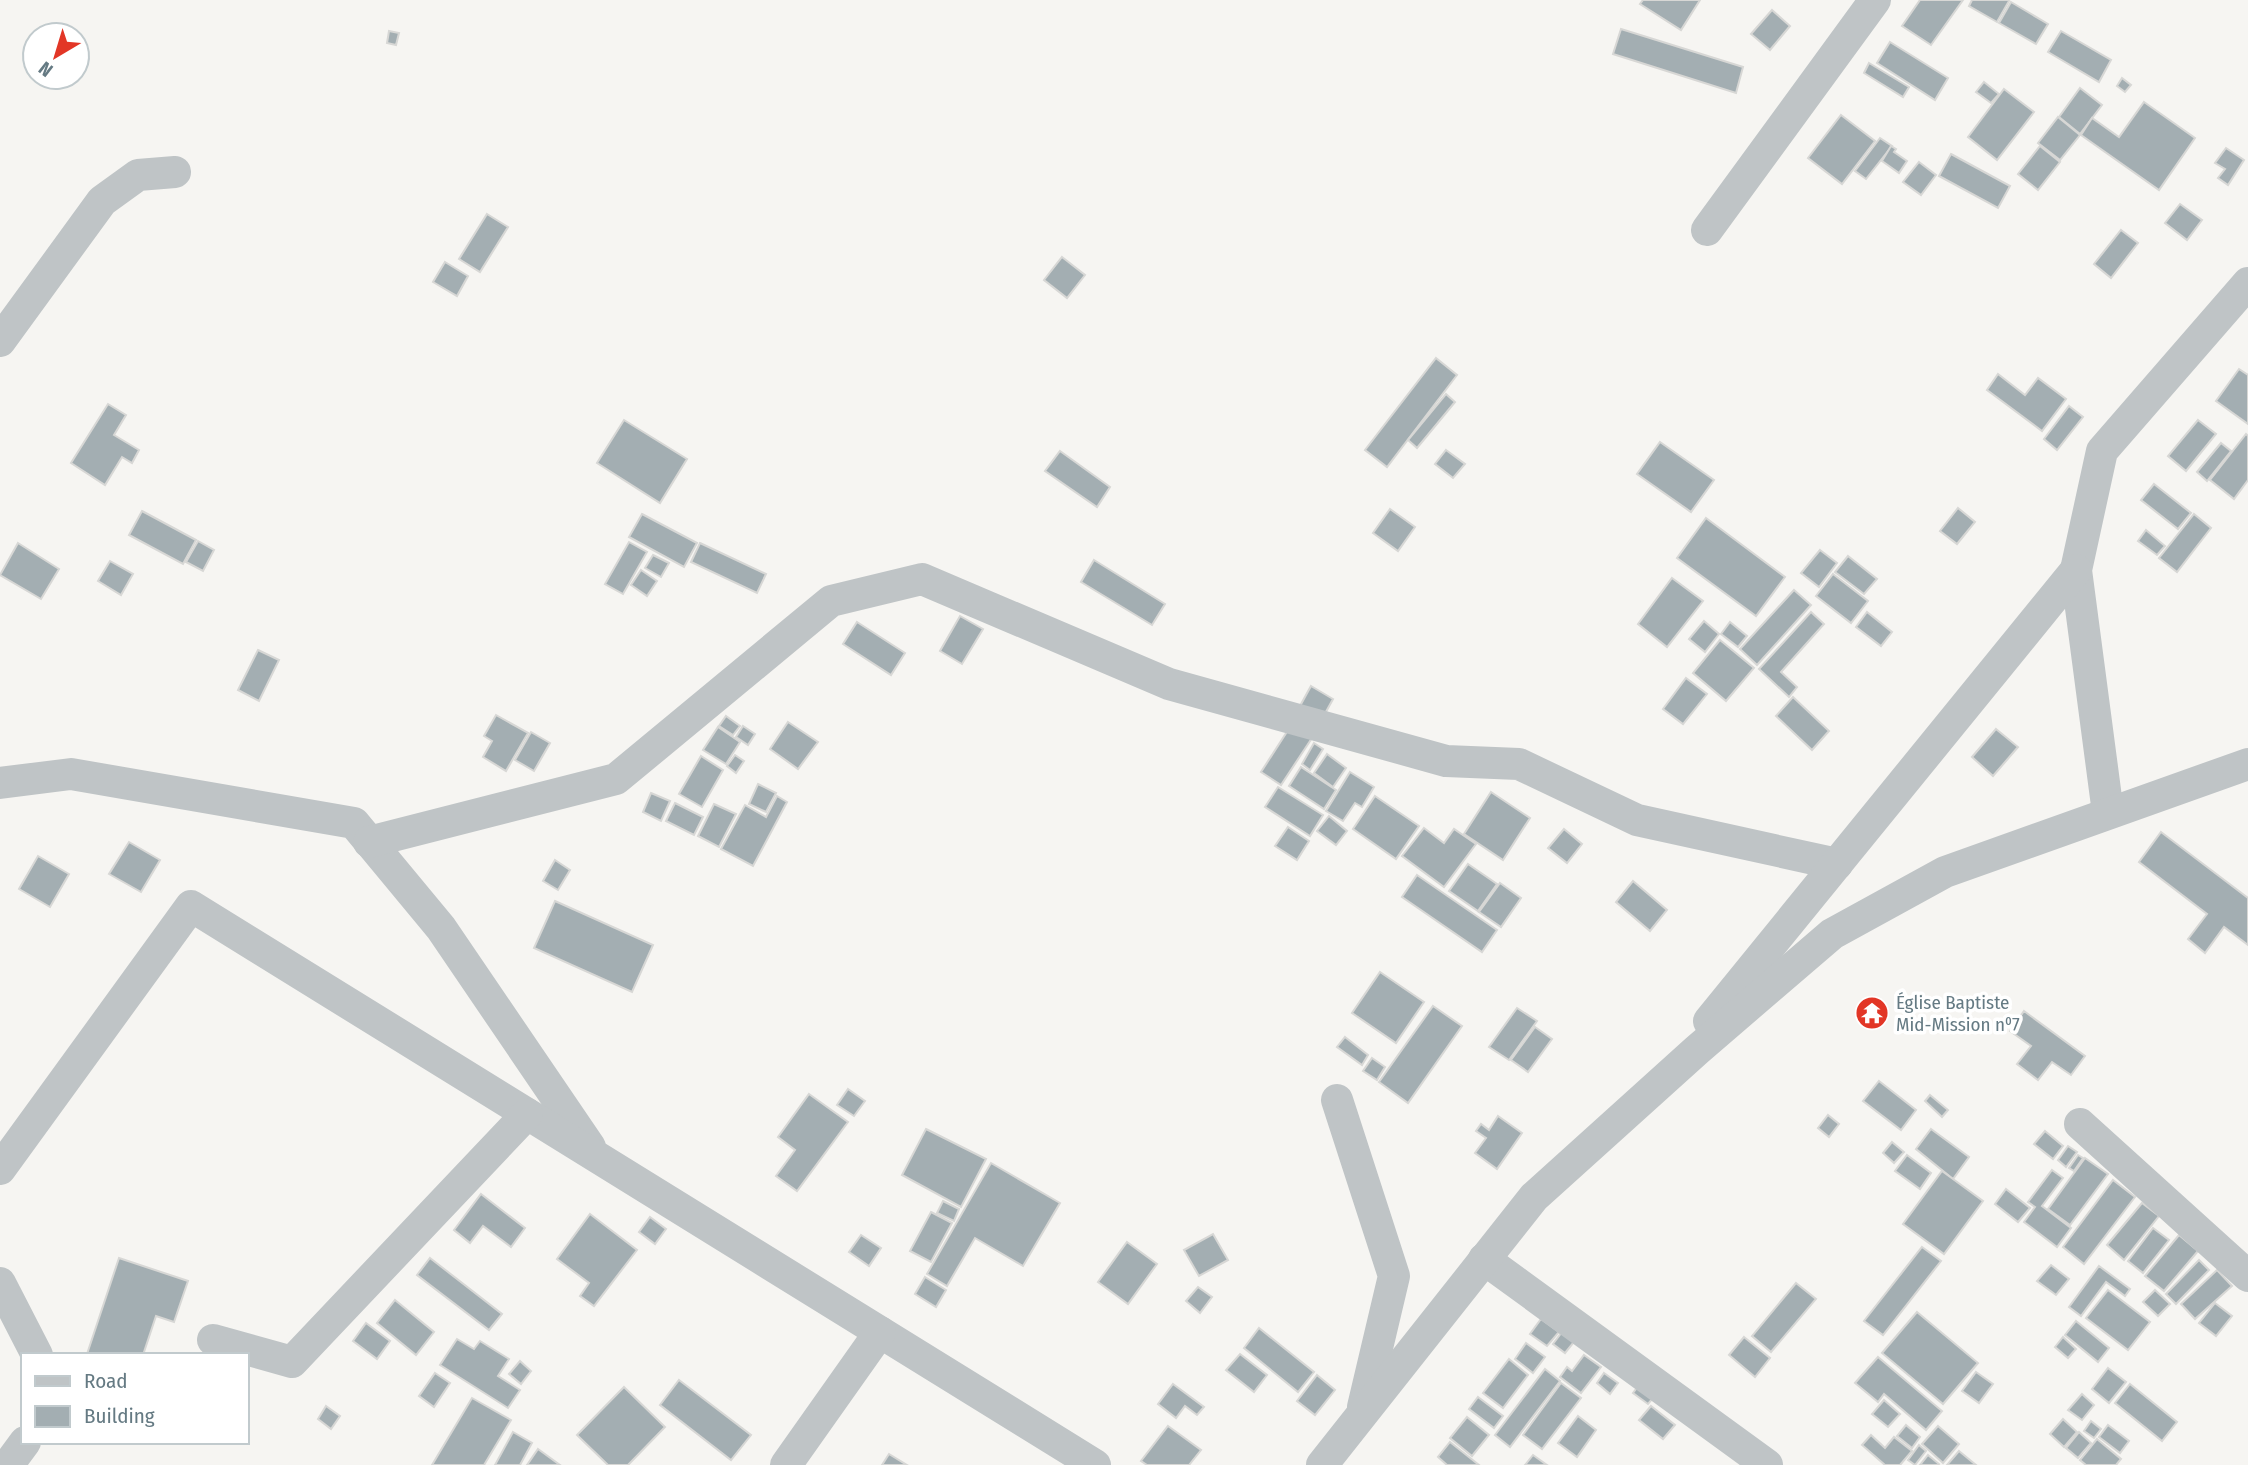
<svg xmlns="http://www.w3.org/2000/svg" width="2248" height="1465" font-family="'Fira Sans Condensed',sans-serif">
	<rect width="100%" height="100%" fill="#f6f5f2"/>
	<g fill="#a3aeb2" stroke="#d7d7d5" stroke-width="2">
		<path d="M1643,0H1700L1681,30L1640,4Z"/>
		<path d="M1920,0H1963L1931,45L1902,26Z"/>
		<path d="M1972,0H2008L2009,1L1997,22L1969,6Z"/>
		<path d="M2011,2L2048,24L2036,44L1999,23Z"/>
		<path d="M1772,10L1790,26L1770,50L1751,34Z"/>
		<path d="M1621,29L1743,67L1736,93L1613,54Z"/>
		<path d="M389,31L399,33L396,45L387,43Z"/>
		<path d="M2061,31L2111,60L2099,82L2048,52Z"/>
		<path d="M1890,42L1948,78L1935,100L1877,63Z"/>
		<path d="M1869,63L1909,87L1903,97L1864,73Z"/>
		<path d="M2122,78L2131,85L2125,92L2117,86Z"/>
		<path d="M1984,82L1999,94L1991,103L1976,92Z"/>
		<path d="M2080,88L2102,105L2080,134L2059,117Z"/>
		<path d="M2004,89L2034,112L1997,160L1968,137Z"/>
		<path d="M2144,102L2195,138L2159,190L2081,135L2092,118L2119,137Z"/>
		<path d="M1841,115L1875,141L1842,184L1808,158Z"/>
		<path d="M2058,117L2080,135L2060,160L2038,143Z"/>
		<path d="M1880,138L1892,146L1866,179L1855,171Z"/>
		<path d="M1891,146L1896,149L1894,152L1907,161L1899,173L1882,161Z"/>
		<path d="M2040,146L2060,162L2038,190L2018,174Z"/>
		<path d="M2226,148L2244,160L2228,185L2218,178L2225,169L2215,163Z"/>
		<path d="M1951,154L2010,186L1998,208L1939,176Z"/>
		<path d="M1919,162L1936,175L1921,195L1903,182Z"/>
		<path d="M2180,204L2202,220L2187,240L2165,223Z"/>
		<path d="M487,214L508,227L480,272L459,259Z"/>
		<path d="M2121,230L2138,243L2111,278L2094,264Z"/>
		<path d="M1062,257L1085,275L1067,298L1044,280Z"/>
		<path d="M445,262L468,276L457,296L433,282Z"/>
		<path d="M1436,358L1457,375L1387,467L1365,450Z"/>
		<path d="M2239,369L2248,375V424L2216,401Z"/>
		<path d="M1998,374L2025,395L2038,378L2066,399L2042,431L1987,390Z"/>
		<path d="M1446,394L1455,402L1417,448L1408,440Z"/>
		<path d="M108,404L126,415L114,435L139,450L132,463L122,457L105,485L71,463Z"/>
		<path d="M2069,406L2083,417L2057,450L2044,439Z"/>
		<path d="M624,420L687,459L660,503L597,463Z"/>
		<path d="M2198,420L2216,434L2186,471L2168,456Z"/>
		<path d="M2246,434L2248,436V480L2234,499L2210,480Z"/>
		<path d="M1660,442L1714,480L1691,512L1637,474Z"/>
		<path d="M2221,443L2231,451L2207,481L2197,472Z"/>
		<path d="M1446,450L1465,464L1453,478L1435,464Z"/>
		<path d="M1060,451L1110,487L1097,507L1045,471Z"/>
		<path d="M2154,484L2191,513L2178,529L2141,500Z"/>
		<path d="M1958,508L1975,522L1957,544L1940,531Z"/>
		<path d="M1390,509L1415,527L1398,551L1373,533Z"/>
		<path d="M142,511L196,540L183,564L129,535Z"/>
		<path d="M642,514L697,543L684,567L629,537Z"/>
		<path d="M2194,514L2211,528L2177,572L2159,558Z"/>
		<path d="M1706,518L1785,577L1756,616L1677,558Z"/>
		<path d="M2146,530L2165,546L2157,555L2138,541Z"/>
		<path d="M198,541L214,550L203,571L186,562Z"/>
		<path d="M629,542L647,552L623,594L605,584Z"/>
		<path d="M18,543L59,569L41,599L0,575Z"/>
		<path d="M700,543L766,574L757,593L691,562Z"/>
		<path d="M1820,550L1837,563L1819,587L1801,573Z"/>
		<path d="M653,555L669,563L661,577L645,568Z"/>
		<path d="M1848,556L1877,579L1864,594L1835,572Z"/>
		<path d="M1094,560L1165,604L1152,625L1081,582Z"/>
		<path d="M110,561L133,574L121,595L98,581Z"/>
		<path d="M641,570L657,581L647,596L631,585Z"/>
		<path d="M1833,574L1868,601L1851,623L1816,596Z"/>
		<path d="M1672,578L1703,601L1667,647L1638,624Z"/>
		<path d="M1794,590L1811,605L1757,665L1740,649Z"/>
		<path d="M1811,612L1824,624L1781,672L1797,687L1789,697L1759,669Z"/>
		<path d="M1867,612L1892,632L1881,646L1856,627Z"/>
		<path d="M960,616L983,629L962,664L940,651Z"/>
		<path d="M1704,621L1719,634L1705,652L1689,639Z"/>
		<path d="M857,622L905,653L891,675L843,644Z"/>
		<path d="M1730,622L1747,636L1738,647L1721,634Z"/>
		<path d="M1720,640L1754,668L1726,701L1693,673Z"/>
		<path d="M258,650L279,660L259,701L238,690Z"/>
		<path d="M1686,678L1707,694L1683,724L1663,709Z"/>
		<path d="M1311,686L1333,699L1322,719L1300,706Z"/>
		<path d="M1793,697L1829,731L1812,750L1776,716Z"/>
		<path d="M496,715L528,733L506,771L483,757L492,741L484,736Z"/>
		<path d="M726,716L740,726L733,735L719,726Z"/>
		<path d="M788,722L818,742L798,769L770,749Z"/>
		<path d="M1292,724L1312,738L1281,785L1261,772Z"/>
		<path d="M743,726L755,734L748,745L736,737Z"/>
		<path d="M718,727L740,742L726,764L703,750Z"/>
		<path d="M1996,729L2018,747L1993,776L1972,757Z"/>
		<path d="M531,732L550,743L534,771L515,760Z"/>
		<path d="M1314,743L1323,749L1310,770L1302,764Z"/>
		<path d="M1327,754L1346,768L1333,787L1314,773Z"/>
		<path d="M735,755L744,761L736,773L727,766Z"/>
		<path d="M701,756L723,770L702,807L679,794Z"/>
		<path d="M1301,767L1336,790L1324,809L1289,786Z"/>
		<path d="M1350,772L1374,787L1362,807L1355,803L1343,821L1326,811Z"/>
		<path d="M758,784L776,793L766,812L749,804Z"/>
		<path d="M1278,787L1323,815L1310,836L1265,807Z"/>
		<path d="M1491,792L1530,818L1503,860L1464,834Z"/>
		<path d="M651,793L670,801L661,821L643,812Z"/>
		<path d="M777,796L787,802L753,866L721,849L745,805L766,817Z"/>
		<path d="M1375,796L1419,826L1396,859L1353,829Z"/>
		<path d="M675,803L703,817L694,835L666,821Z"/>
		<path d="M714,804L736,814L719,847L698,836Z"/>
		<path d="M1329,816L1347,831L1336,845L1317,831Z"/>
		<path d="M1288,827L1309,841L1297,860L1275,846Z"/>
		<path d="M1424,828L1444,843L1454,829L1476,844L1444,887L1402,856Z"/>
		<path d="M1564,829L1582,844L1567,863L1548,848Z"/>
		<path d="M2161,832L2248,898V945L2224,927L2205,953L2188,939L2207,914L2139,862Z"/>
		<path d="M129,842L160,860L141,892L109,874Z"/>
		<path d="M38,856L69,874L50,907L19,889Z"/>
		<path d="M555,860L570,870L558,890L543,881Z"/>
		<path d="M1468,864L1497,884L1478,911L1449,891Z"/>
		<path d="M1417,875L1497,930L1482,952L1402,897Z"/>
		<path d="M1633,881L1667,910L1650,931L1616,902Z"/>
		<path d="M1500,883L1521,898L1501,927L1479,912Z"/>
		<path d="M555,901L653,945L632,992L534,948Z"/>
		<path d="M1380,972L1424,1002L1396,1043L1352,1013Z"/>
		<path d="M1433,1006L1462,1026L1408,1103L1379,1082Z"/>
		<path d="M1517,1008L1537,1021L1509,1060L1489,1047Z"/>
		<path d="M2024,1011L2085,1056L2071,1075L2052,1062L2038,1080L2017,1064L2031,1046L2010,1031Z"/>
		<path d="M1535,1027L1552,1039L1528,1072L1511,1060Z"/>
		<path d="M1345,1037L1368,1055L1362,1065L1337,1047Z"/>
		<path d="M1372,1058L1385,1067L1377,1080L1363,1071Z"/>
		<path d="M1879,1081L1916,1110L1901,1130L1863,1101Z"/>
		<path d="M848,1089L865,1101L854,1116L837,1105Z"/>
		<path d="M809,1094L848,1122L797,1191L776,1176L795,1150L778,1137Z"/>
		<path d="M1930,1095L1948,1110L1942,1117L1925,1101Z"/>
		<path d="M1828,1115L1839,1124L1829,1137L1818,1128Z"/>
		<path d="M1498,1116L1522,1133L1497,1169L1475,1153L1486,1138L1476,1131L1481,1124L1489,1130Z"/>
		<path d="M926,1129L986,1159L961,1207L902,1175Z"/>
		<path d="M1931,1129L1969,1157L1953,1179L1916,1149Z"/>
		<path d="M2045,1131L2063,1146L2053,1159L2034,1144Z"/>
		<path d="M1892,1142L1904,1152L1894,1163L1883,1153Z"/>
		<path d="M2068,1146L2077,1152L2066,1167L2058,1160Z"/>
		<path d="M1907,1155L1931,1173L1920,1189L1895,1171Z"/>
		<path d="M2078,1155L2083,1158L2074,1171L2069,1168Z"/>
		<path d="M2085,1158L2108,1174L2070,1225L2048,1209Z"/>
		<path d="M991,1163L1060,1203L1023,1266L975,1238L947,1286L927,1274Z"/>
		<path d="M2052,1170L2063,1178L2042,1206L2071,1228L2057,1247L2024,1222L2035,1207L2028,1202Z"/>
		<path d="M1942,1171L1983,1201L1944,1254L1903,1224Z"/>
		<path d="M2113,1180L2135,1197L2084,1264L2063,1247Z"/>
		<path d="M2006,1189L2030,1208L2018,1222L1995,1204Z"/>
		<path d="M481,1194L525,1228L511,1247L483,1226L470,1243L454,1230Z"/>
		<path d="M943,1201L959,1209L954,1221L937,1213Z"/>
		<path d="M2142,1203L2159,1216L2124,1260L2107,1245Z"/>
		<path d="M931,1212L952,1223L931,1262L910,1251Z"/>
		<path d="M590,1214L637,1250L594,1306L580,1296L589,1283L557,1259Z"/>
		<path d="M650,1217L666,1229L655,1244L639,1232Z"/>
		<path d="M2153,1228L2169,1240L2143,1273L2128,1261Z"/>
		<path d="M1213,1234L1228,1260L1199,1276L1184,1250Z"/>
		<path d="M861,1235L881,1248L869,1266L849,1252Z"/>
		<path d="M2179,1235L2198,1251L2164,1291L2145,1276Z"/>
		<path d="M1127,1242L1157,1264L1128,1304L1098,1282Z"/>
		<path d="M1922,1247L1941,1261L1883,1335L1864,1321Z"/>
		<path d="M119,1258L188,1281L174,1322L156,1316L143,1355H90L87,1354Z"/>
		<path d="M430,1258L502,1314L489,1330L417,1275Z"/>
		<path d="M2199,1260L2209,1270L2176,1304L2166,1294Z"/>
		<path d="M2051,1265L2069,1279L2056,1295L2037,1281Z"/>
		<path d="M2099,1266L2130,1289L2125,1296L2106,1282L2081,1316L2069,1307Z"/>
		<path d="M2217,1270L2232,1286L2195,1319L2181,1304Z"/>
		<path d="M925,1277L946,1290L936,1307L915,1294Z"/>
		<path d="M1796,1283L1816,1299L1771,1352L1752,1336Z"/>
		<path d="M1198,1287L1212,1297L1200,1313L1186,1301Z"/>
		<path d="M2108,1290L2150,1322L2128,1350L2086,1318Z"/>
		<path d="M2155,1290L2170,1304L2158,1316L2143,1302Z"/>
		<path d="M395,1300L434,1332L416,1355L377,1323Z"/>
		<path d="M2215,1303L2232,1316L2216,1336L2199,1323Z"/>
		<path d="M1917,1312L1978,1363L1943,1404L1882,1353Z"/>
		<path d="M1541,1319L1559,1332L1547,1346L1530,1334Z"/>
		<path d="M2076,1321L2109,1348L2098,1362L2065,1335Z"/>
		<path d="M366,1323L390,1341L377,1359L353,1341Z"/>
		<path d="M1259,1328L1314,1372L1298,1392L1244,1348Z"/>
		<path d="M1562,1332L1574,1342L1565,1353L1553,1344Z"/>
		<path d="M1744,1337L1770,1358L1755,1377L1729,1355Z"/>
		<path d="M2063,1337L2076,1349L2068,1358L2055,1347Z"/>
		<path d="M457,1339L474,1349L480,1341L509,1359L498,1376L520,1390L508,1408L440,1365Z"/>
		<path d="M1526,1343L1545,1357L1533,1373L1515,1359Z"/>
		<path d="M1240,1354L1267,1375L1254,1392L1226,1370Z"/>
		<path d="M1584,1355L1601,1367L1581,1393L1560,1377L1567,1367L1572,1371Z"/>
		<path d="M1878,1357L1942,1411L1926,1430L1884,1394L1878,1402L1855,1383Z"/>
		<path d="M1509,1359L1528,1375L1503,1408L1483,1393Z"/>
		<path d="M520,1361L531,1371L521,1384L509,1374Z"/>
		<path d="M2108,1368L2126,1382L2109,1403L2092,1389Z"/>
		<path d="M1545,1369L1560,1381L1510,1447L1495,1435Z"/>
		<path d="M1976,1372L1993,1384L1979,1403L1962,1391Z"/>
		<path d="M435,1373L450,1383L434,1407L419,1396Z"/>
		<path d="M1604,1373L1618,1383L1610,1394L1597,1383Z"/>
		<path d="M1317,1375L1335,1390L1315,1415L1297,1401Z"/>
		<path d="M679,1380L751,1435L731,1460L660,1405Z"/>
		<path d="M1561,1383L1581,1398L1542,1449L1523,1435Z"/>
		<path d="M1173,1384L1204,1407L1197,1415L1185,1406L1176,1418L1158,1404Z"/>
		<path d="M2130,1384L2177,1422L2162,1441L2115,1403Z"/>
		<path d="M1639,1385L1654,1397L1648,1404L1633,1393Z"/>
		<path d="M624,1387L665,1427L628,1465H608L577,1435Z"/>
		<path d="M2082,1394L2094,1405L2082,1420L2068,1410Z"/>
		<path d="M1478,1397L1503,1416L1494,1428L1469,1409Z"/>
		<path d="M472,1398L511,1420L484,1465H432Z"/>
		<path d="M1884,1400L1900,1414L1888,1427L1872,1414Z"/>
		<path d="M326,1406L340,1416L331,1429L318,1419Z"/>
		<path d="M1651,1406L1675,1425L1663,1439L1639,1420Z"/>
		<path d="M1578,1416L1596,1430L1577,1457L1558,1443Z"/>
		<path d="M1467,1417L1489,1435L1472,1456L1450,1438Z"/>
		<path d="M2063,1419L2077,1432L2064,1447L2050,1434Z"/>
		<path d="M2091,1421L2101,1429L2094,1438L2084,1431Z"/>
		<path d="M1906,1425L1920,1437L1912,1448L1897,1436Z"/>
		<path d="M2108,1425L2129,1441L2120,1453L2099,1437Z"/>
		<path d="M1168,1426L1201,1450L1189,1465H1147L1141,1461Z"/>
		<path d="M1938,1426L1959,1444L1943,1463L1922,1444Z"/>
		<path d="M513,1432L532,1443L520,1465H495Z"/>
		<path d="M2079,1432L2091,1443L2078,1458L2066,1448Z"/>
		<path d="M1871,1435L1885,1448L1894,1437L1912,1451L1900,1465H1885L1862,1445Z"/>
		<path d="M2097,1439L2121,1459L2116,1465H2086L2080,1460Z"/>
		<path d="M1450,1442L1479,1465H1447L1438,1457Z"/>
		<path d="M1919,1445L1926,1451L1915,1465L1908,1460Z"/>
		<path d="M538,1449L560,1465H527Z"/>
		<path d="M1959,1451L1976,1465H1947Z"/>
		<path d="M889,1454L907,1465H882Z"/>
		<path d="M1533,1455L1547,1465H1525Z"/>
		<path d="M1928,1455L1939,1464L1938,1465H1920Z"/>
	</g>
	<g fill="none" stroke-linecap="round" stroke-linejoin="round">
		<g stroke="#bfc4c6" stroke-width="32">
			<path d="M1707,230L1875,0"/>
			<path d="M0,341L102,201L138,175L175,172"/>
			<path d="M0,783L71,774L354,823L441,928L590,1147"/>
			<path d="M2108,813L2076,570L2102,451L2248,283"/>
			<path d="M369,842L616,779L831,601L922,579L1169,684L1446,761L1519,764L1637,820L1837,864"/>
			<path d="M1709,1021L2076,570"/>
			<path d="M1337,1100L1394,1276L1363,1407"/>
			<path d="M2080,1124L2248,1276"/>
			<path d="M0,1169L191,906L1095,1465"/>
			<path d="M1484,1259L1767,1465"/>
			<path d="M0,1283L37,1355"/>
			<path d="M213,1340L292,1362L527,1114"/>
			<path d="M8,1465L25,1442"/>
			<path d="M786,1465L880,1332"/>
			<path d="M1322,1465L1534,1197L1697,1050L1832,934L1945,872L2248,764"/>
		</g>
	</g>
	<defs>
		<symbol id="temple-disc" viewBox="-11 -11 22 22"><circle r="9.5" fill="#e23626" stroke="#fff"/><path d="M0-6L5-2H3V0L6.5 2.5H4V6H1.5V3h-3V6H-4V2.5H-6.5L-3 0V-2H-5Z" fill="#fff"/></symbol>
	</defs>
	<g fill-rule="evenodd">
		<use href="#temple-disc" x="1853" y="994" width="38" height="38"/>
	</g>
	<g text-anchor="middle" stroke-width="7" stroke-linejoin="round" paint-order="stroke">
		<g font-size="19" fill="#657a83" stroke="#fff" text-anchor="start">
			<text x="1896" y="1009">Église Baptiste<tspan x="1896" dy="22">Mid-Mission n⁰7</tspan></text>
		</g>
	</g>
	<rect x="21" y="1353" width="228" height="91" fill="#ffffff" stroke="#c1cacd" stroke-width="2"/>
	<rect x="35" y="1376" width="35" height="10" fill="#bfc4c6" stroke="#c1cacd" stroke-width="2"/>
	<text x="84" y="1388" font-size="21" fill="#657a83">Road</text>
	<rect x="35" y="1406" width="35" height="21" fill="#a3aeb2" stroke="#c1cacd" stroke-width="2"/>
	<text x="84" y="1423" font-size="21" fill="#657a83">Building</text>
	<g transform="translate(56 56) rotate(218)"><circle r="33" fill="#ffffff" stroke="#c1cacd" stroke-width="2"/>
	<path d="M0-5L12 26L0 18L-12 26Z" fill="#e23626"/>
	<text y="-10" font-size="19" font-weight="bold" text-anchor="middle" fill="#657a83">N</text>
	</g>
</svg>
